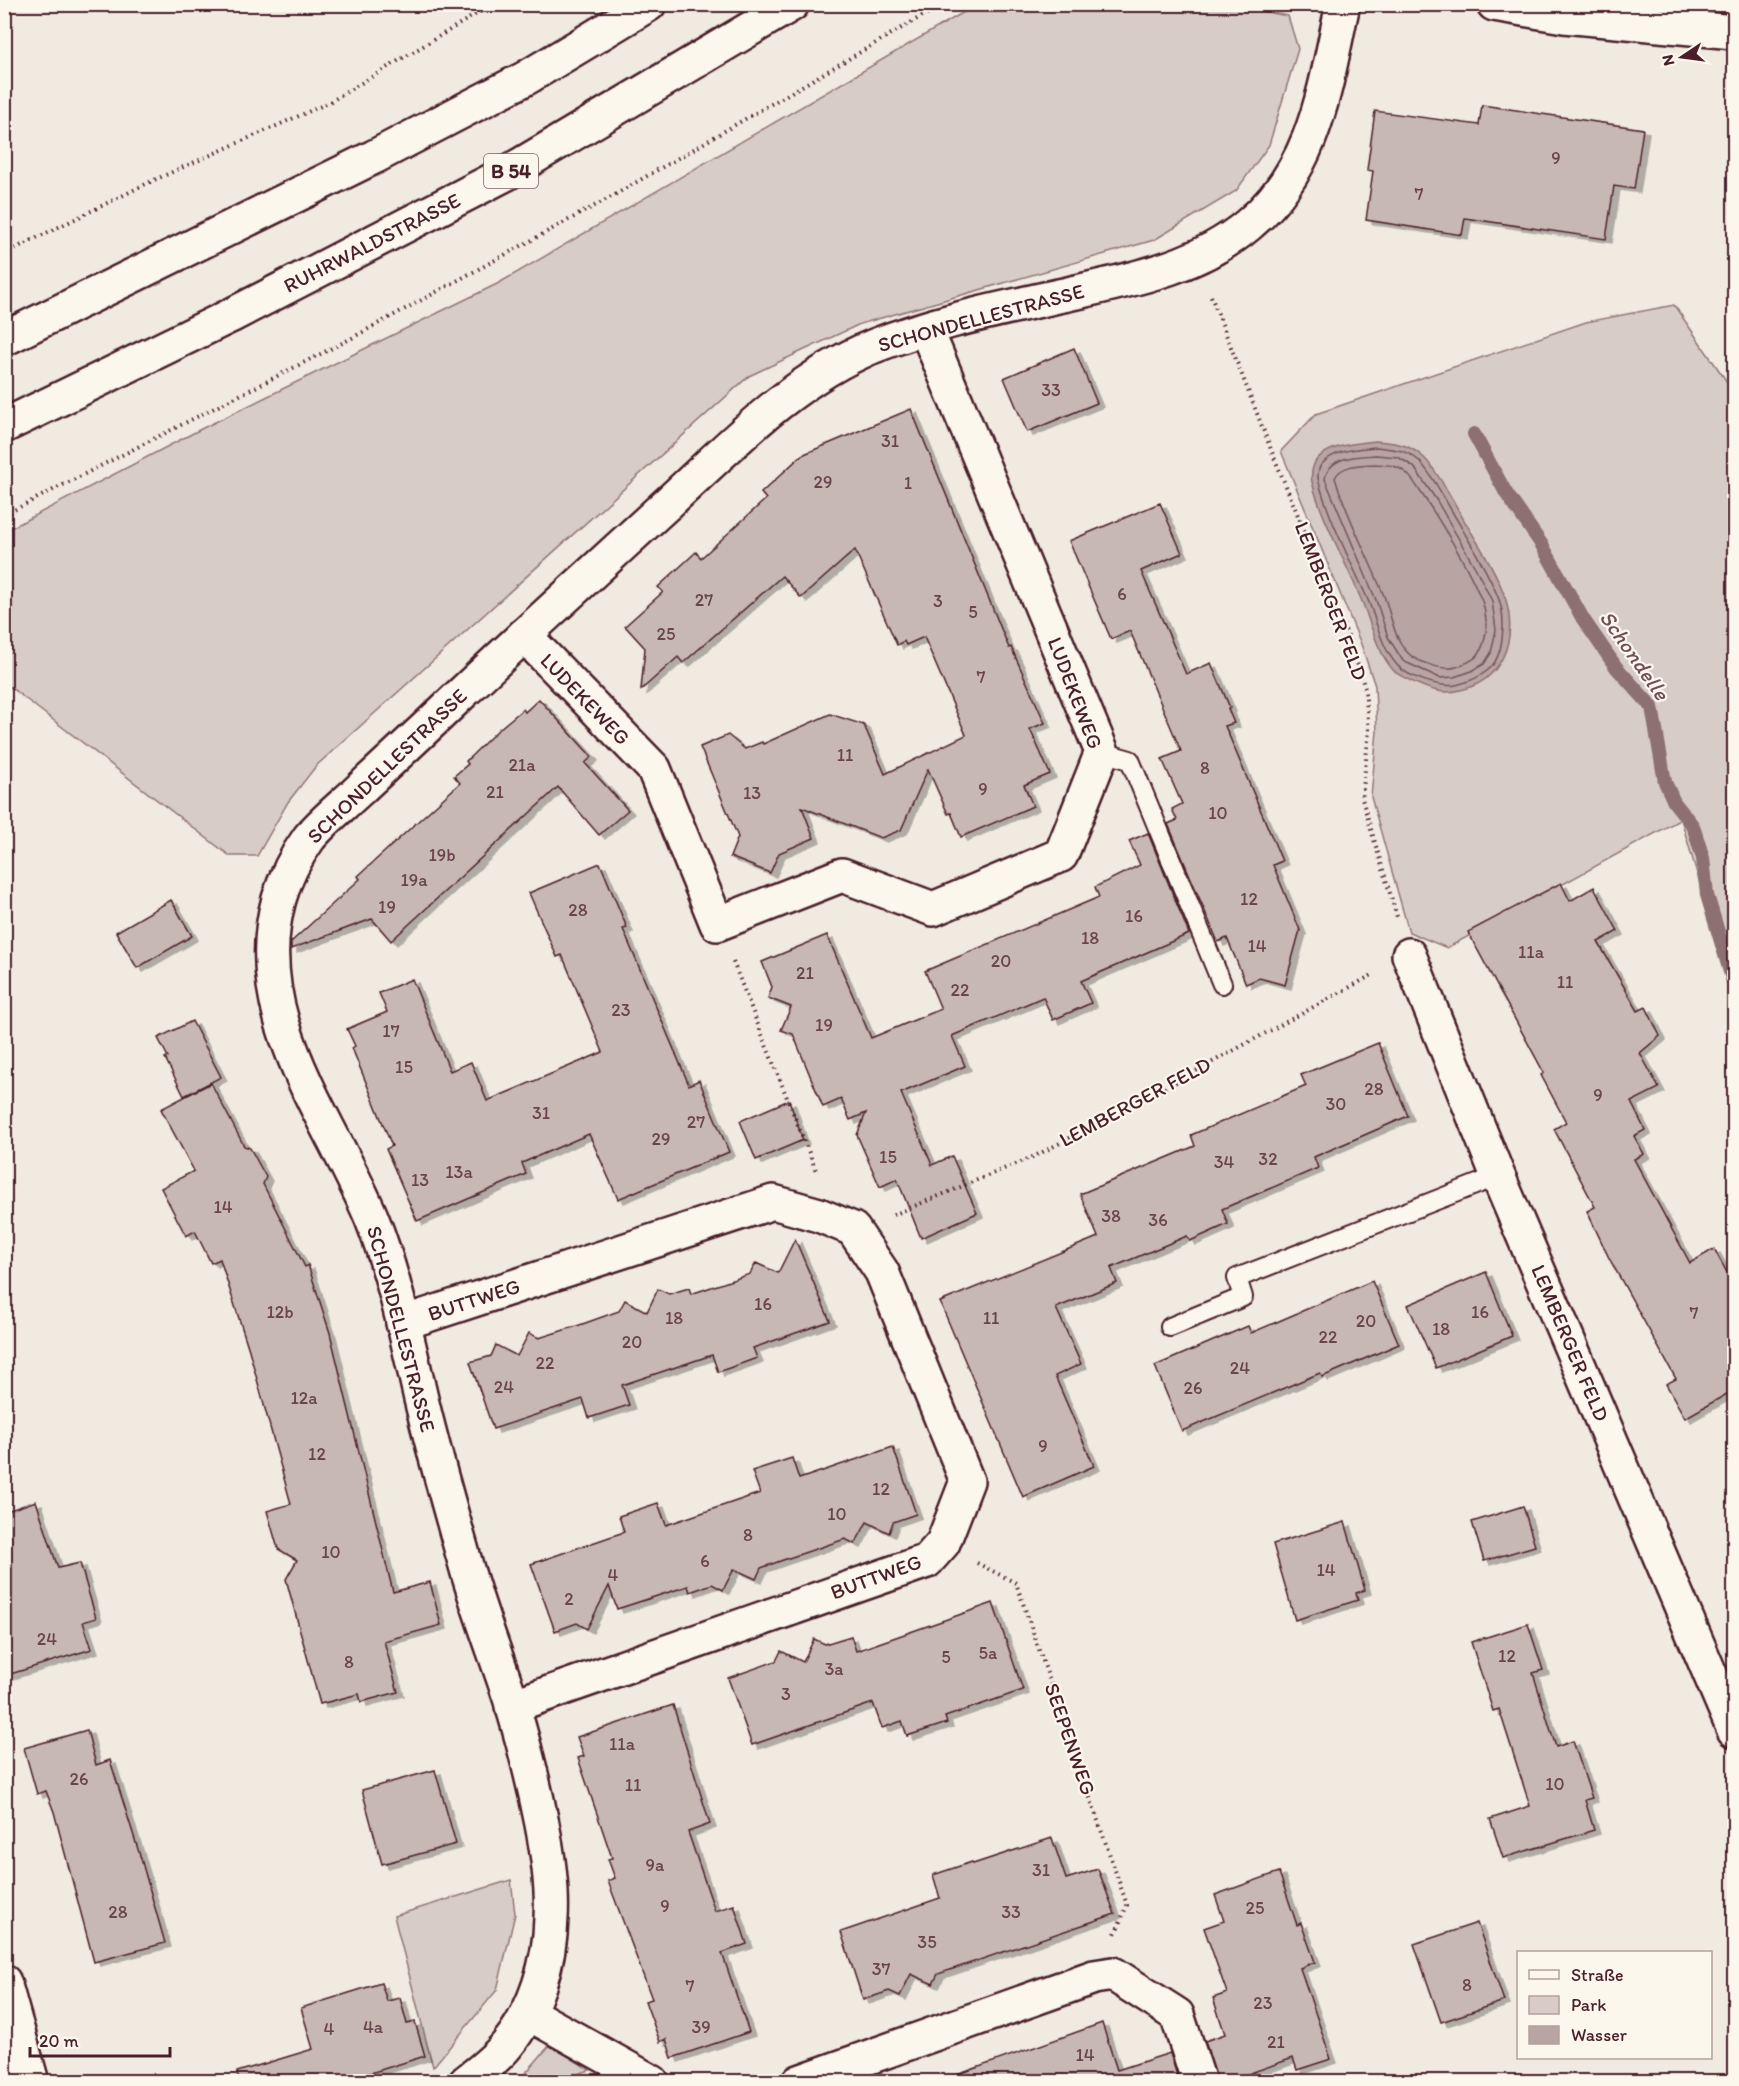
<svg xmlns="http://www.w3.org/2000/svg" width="1739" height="2086" font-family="Itim,sans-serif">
	<defs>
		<filter id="shadow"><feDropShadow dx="6" dy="4" stdDeviation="0" flood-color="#0004"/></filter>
	</defs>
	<rect width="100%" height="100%" fill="#f0eae0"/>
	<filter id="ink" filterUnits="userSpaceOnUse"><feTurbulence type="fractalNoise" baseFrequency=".0167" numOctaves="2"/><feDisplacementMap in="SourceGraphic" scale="12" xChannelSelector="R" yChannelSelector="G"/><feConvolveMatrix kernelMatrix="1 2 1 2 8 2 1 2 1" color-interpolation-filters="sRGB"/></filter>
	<g filter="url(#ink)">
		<g fill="#d8ccc6" stroke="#917678" stroke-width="1.5">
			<path d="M1223,4L1288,16L1298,49L1269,145L1236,191L1154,240L860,324L749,376L316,766L288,802L257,856H230L5,683V531L203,428L499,283L976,5Z"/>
			<path d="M1674,305L1734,392V1000L1681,819L1447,948L1409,932L1371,797L1377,731L1375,686L1361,644L1281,451L1316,414L1586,322Z"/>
			<path d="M511,1880L515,1914L497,1990L433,2067L394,1916Z"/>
			<path d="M550,2045L590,2070L555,2081H522L524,2075Z"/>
		</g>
		<path fill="#b8a4a2" stroke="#8c6f72" stroke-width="1.5" d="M1376,441C1395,443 1407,443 1422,456C1435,466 1455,504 1464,520C1478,544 1496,570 1505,597C1518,639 1503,683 1456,691C1451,692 1443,692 1438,691C1429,690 1398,676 1393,670C1377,651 1372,627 1363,604C1348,566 1322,521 1312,482C1311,477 1312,469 1314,464C1323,445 1358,443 1376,441Z"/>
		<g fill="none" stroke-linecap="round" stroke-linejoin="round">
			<g stroke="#76545b" stroke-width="1.5">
				<path d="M1376,447C1392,449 1405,449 1418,460C1431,471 1450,509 1460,525C1473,548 1488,572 1498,597C1506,616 1505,656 1488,670C1480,677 1466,683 1456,685C1441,688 1407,677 1397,665C1381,647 1377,622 1368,600C1351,561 1330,523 1319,482C1317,477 1318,469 1321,465C1334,449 1358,449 1376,447Z"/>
				<path d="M1376,455L1398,457L1414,467L1437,501L1476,569L1492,601L1496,630L1491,653L1484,664L1472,671L1454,677L1440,678L1403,661L1388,637L1376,600L1325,479C1329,456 1357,456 1376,455Z"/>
				<path d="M1375,464C1387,465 1396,464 1405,472C1412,477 1417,487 1422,494C1444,527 1467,564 1482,601C1485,609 1487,624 1486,632C1482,655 1477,660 1456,667C1444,671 1419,663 1409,654C1394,640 1391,614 1384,596C1368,556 1348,519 1335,478C1341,464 1362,465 1375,464Z"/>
			</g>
			<path stroke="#8c6f72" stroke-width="14" d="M1474,434L1506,493L1542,545L1583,619L1616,667L1652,707L1665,782L1674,802L1693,826L1703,858L1707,895L1734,985"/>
		</g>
		<g fill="#c8b8b3" stroke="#4a1f2b" stroke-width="1.5" filter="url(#shadow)">
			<path d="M1482,105L1643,129L1634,189L1614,186L1606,239L1465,218L1462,235L1366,220L1373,171L1367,170L1375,111L1479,125Z"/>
			<path d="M1074,348L1097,403L1027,432L1004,378Z"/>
			<path d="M911,409L1009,648L1011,647L1045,723L1030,729L1050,774L1024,785L1033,806L961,837L951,813L948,814L928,769L901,830L881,838L802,807L814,838L779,853L770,873L730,857L738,837L700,747L728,735L745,749L762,742L763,744L830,714L864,725L885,774L966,735L924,637L906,645L904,641L897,645L855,550L801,598L782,576L683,663L678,657L641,690L645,648L625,626L663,592L658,587L696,552L701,558L766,499L761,493L802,455Z"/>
			<path d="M1160,503L1182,553L1141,571L1186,674L1211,663L1230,708L1228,709L1234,723L1225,726L1282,861L1273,865L1300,930L1285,985L1259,978L1246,984L1227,938L1218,942L1168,824L1177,820L1172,809L1182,804L1162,759L1181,751L1130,631L1111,639L1069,541Z"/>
			<path d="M539,699L592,757L585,763L628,810L599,835L558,787L391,941L372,919L291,949V942L360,879L358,876L460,783L454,776L468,764L466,761L499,729L523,709L525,712Z"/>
			<path d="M1148,833L1189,934L1081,981L1091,1003L1053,1020L1043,997L952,1036L965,1066L901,1093L932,1165L952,1156L977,1213L921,1238L897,1179L880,1187L857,1135L866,1113L850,1120L841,1099L823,1107L793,1034L781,1030L791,1007L768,998L772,987L762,962L827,935L871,1038L941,1009L925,971L1099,897L1095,887L1140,865L1129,841Z"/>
			<path d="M600,863L627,928L623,929L689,1085L699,1080L729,1152L618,1199L589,1134L522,1163L526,1174L417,1221L386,1149L392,1146L352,1048L355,1046L347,1029L387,1012L379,993L412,979L450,1071L471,1062L487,1101L603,1052L562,955L557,957L529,893Z"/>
			<path d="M1561,883L1570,901L1594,887L1618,931L1598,942L1638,1011L1646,1007L1660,1036L1640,1053L1659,1088L1631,1102L1645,1130L1634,1136L1644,1154L1634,1159L1690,1263L1714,1249L1734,1285V1390L1685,1418L1666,1384L1676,1379L1609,1258L1587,1211L1595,1207L1554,1129L1566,1122L1541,1075L1544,1073L1468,932Z"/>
			<path d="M171,900L192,936L137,968L116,932Z"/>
			<path d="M192,1021L221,1077L184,1096L165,1058L168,1057L158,1038Z"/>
			<path d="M1378,1043L1408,1116L1314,1157L1318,1168L1222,1209L1228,1224L1190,1241L1187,1236L1111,1268L1117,1283L1056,1308L1081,1364L1055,1376L1094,1466L1023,1497L940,1302L1098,1237L1080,1194L1195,1146L1191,1135L1306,1086L1301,1075Z"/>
			<path d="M211,1083L244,1146L250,1148L266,1177L263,1184L305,1267L308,1265L330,1333L393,1592L430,1582L441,1625L384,1641L398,1692L361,1702L359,1694L320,1704L286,1579L297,1560L278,1549L267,1511L291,1504L249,1350L220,1259L211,1263L195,1231L186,1236L161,1188L194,1171L161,1109Z"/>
			<path d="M789,1100L803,1140L756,1160L740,1121Z"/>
			<path d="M795,1239L830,1321L753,1348L757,1358L718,1372L712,1355L622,1385L629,1405L589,1418L583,1399L493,1429L470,1362L491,1356L496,1345L517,1356L529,1333L539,1338L577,1326L619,1311L625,1300L647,1312L658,1289L669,1294L689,1288L691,1294L750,1274L756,1263L778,1273Z"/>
			<path d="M1486,1272L1512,1336L1436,1368L1408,1305Z"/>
			<path d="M1372,1281L1399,1344L1322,1377L1320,1373L1182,1431L1155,1366L1248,1326L1251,1333Z"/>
			<path d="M893,1447L916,1514L893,1522L889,1533L867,1522L855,1544L845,1539L783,1560L761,1568L756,1579L734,1569L723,1590L712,1584L690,1592L688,1586L617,1609L609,1586L587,1629L577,1623L555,1631L531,1564L624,1532L619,1516L658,1503L666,1525L760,1493L752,1471L792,1458L799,1479Z"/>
			<path d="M36,1501L58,1568L80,1563L96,1618L83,1622L92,1649L4,1676V1512Z"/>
			<path d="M1523,1506L1535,1546L1484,1561L1472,1522Z"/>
			<path d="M1345,1522L1365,1590L1356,1593L1358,1600L1295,1620L1273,1544Z"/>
			<path d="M993,1603L1023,1690L945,1717L947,1723L907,1736L902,1721L882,1728L873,1703L752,1745L728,1678L776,1661L781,1651L803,1662L814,1639L825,1644L851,1636L856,1651Z"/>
			<path d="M1528,1624L1543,1670L1533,1673L1556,1747L1573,1741L1592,1798L1585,1800L1594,1830L1503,1858L1490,1819L1530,1806L1499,1709L1493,1711L1471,1642Z"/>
			<path d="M673,1705L710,1824L688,1832L715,1911L734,1905L747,1944L722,1953L749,2032L672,2058L666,2039L660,2042L645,2001L652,1999L608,1881L615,1878L608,1859L612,1858L578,1758L584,1756L577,1737Z"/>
			<path d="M87,1730L96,1765L110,1760L142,1862L165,1943L94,1962L54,1812L46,1791L37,1794L24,1748Z"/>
			<path d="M435,1770L456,1844L382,1864L362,1790Z"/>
			<path d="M1052,1838L1066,1879L1098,1869L1115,1914L938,1974L933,1984L911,1974L900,1996L889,1991L863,2000L841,1932L940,1898L933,1875L972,1862L973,1864Z"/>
			<path d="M1279,1872L1297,1925L1301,1923L1315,1962L1300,1968L1331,2059L1297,2070L1293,2058L1225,2082H1217L1205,2041L1225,2034L1213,1998L1227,1993L1204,1928L1224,1921L1215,1895Z"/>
			<path d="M1477,1923L1504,2001L1441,2022L1414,1944Z"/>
			<path d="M381,1983L387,2001L400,1998L407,2024L415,2022L425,2056L342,2082H239L237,2072L313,2049L301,2008Z"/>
			<path d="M1102,2023L1117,2070L1170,2053L1179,2082H951V2077Z"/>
		</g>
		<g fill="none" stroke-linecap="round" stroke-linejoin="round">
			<defs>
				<g id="lane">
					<path d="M1102,752L1130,760L1222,984"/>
					<path d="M1170,1327L1243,1297L1237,1278L1498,1176"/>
				</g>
				<g id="street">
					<path d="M524,635L654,769L717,924L842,875L933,909L1061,855L1102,752L926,329"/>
					<path d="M1409,955L1498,1176L1734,1730"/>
					<path d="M403,1323L773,1202L819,1215L853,1229L882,1272L967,1481L943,1543L927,1561L512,1706"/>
					<path d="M4,1982L32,2082"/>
					<path d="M528,2013L652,2082"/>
					<path d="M466,2082C480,2071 496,2059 507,2045C535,2011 550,1962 551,1918C553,1887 548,1855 542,1824C534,1783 524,1744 512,1704C497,1657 478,1610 465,1562C450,1509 435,1457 422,1403C408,1343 395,1277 372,1219C330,1117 246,1016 279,899C285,878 296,856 309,838C323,821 342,806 358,791C391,760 425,729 458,697C527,632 598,567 668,503C731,445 793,379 874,346C937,321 1006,308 1072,293C1134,279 1198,267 1248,225C1316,169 1325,86 1343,4"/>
					<path d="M799,2082L1094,1977L1113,1974L1177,2015L1199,2082"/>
				</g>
				<path id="secondary" d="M1494,4L1564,16L1734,32"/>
				<g id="highway">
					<path d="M4,339L374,157L526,78L649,4"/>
					<path d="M4,426L230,316L507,173L792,4"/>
				</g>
			</defs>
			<use href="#lane" stroke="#4a1f2b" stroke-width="22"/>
			<use href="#street" stroke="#4a1f2b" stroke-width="38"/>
			<use href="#secondary" stroke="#4a1f2b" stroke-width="38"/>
			<use href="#highway" stroke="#4a1f2b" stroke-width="38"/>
			<g stroke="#4a1f2b" stroke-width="4" stroke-dasharray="1.5 4.5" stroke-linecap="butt">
				<path d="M4,254L152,181L328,103L493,4"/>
				<path d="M1211,296L1274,457L1353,649L1365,689L1369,730L1362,799L1397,917"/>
				<path d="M4,515L350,339L611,197L943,4"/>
				<path d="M733,962L817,1173"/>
				<path d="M893,1215L1035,1156L1141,1101L1374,974"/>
				<path d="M977,1563L1016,1583L1127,1905L1115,1934"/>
			</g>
			<use href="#lane" stroke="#fbf7ec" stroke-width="18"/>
			<use href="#street" stroke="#fbf7ec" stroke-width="33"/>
			<use href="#secondary" stroke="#fbf7ec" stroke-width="33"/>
			<use href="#highway" stroke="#fbf7ec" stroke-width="33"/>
		</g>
	</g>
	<g text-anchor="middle" stroke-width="4.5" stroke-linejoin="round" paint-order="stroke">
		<g font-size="18" fill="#6a454d">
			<text x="1556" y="164">9</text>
			<text x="1419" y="200">7</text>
			<text x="1051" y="396">33</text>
			<text x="890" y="447">31</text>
			<text x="823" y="488">29</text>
			<text x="908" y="489">1</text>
			<text x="1122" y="600">6</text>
			<text x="704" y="606">27</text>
			<text x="938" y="607">3</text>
			<text x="973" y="618">5</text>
			<text x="666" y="640">25</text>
			<text x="981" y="683">7</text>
			<text x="845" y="761">11</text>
			<text x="522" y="771">21a</text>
			<text x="1205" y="774">8</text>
			<text x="983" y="795">9</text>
			<text x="495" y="798">21</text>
			<text x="752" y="799">13</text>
			<text x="1218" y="819">10</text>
			<text x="442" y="861">19b</text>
			<text x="414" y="886">19a</text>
			<text x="1249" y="905">12</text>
			<text x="387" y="913">19</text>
			<text x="578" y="916">28</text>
			<text x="1134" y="922">16</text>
			<text x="1090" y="944">18</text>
			<text x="1257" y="952">14</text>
			<text x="1531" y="958">11a</text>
			<text x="1001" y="967">20</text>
			<text x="805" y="979">21</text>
			<text x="1565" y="988">11</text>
			<text x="960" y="996">22</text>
			<text x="621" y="1016">23</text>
			<text x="824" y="1031">19</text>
			<text x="391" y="1037">17</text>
			<text x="404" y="1073">15</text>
			<text x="1374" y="1095">28</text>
			<text x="1598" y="1101">9</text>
			<text x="1336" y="1110">30</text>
			<text x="541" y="1119">31</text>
			<text x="696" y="1128">27</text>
			<text x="661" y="1145">29</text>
			<text x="888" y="1163">15</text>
			<text x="1268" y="1165">32</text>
			<text x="1224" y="1168">34</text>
			<text x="459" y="1178">13a</text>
			<text x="420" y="1186">13</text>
			<text x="223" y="1213">14</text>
			<text x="1111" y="1222">38</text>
			<text x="1158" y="1226">36</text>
			<text x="763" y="1310">16</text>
			<text x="280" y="1318">12b</text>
			<text x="1480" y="1318">16</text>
			<text x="1694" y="1319">7</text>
			<text x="674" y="1324">18</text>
			<text x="991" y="1324">11</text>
			<text x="1366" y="1327">20</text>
			<text x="1441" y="1335">18</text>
			<text x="1328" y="1343">22</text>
			<text x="632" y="1348">20</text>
			<text x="545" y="1369">22</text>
			<text x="1240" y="1374">24</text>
			<text x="504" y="1393">24</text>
			<text x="1193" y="1394">26</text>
			<text x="304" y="1404">12a</text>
			<text x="1043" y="1452">9</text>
			<text x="317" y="1460">12</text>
			<text x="881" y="1495">12</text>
			<text x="837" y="1520">10</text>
			<text x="748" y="1541">8</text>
			<text x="331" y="1558">10</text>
			<text x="705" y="1567">6</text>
			<text x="1326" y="1576">14</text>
			<text x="613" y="1581">4</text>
			<text x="569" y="1605">2</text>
			<text x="47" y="1645">24</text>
			<text x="988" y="1659">5a</text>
			<text x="1507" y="1662">12</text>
			<text x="946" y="1663">5</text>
			<text x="349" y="1668">8</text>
			<text x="834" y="1675">3a</text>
			<text x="786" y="1700">3</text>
			<text x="622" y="1750">11a</text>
			<text x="79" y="1785">26</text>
			<text x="1555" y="1790">10</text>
			<text x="633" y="1791">11</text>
			<text x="655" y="1871">9a</text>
			<text x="1041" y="1876">31</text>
			<text x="665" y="1912">9</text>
			<text x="1255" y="1914">25</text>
			<text x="118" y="1918">28</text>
			<text x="1011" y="1918">33</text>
			<text x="927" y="1948">35</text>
			<text x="881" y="1975">37</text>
			<text x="1467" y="1991">8</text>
			<text x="690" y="1992">7</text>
			<text x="1263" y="2009">23</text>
			<text x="373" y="2033">4a</text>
			<text x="701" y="2033">39</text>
			<text x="329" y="2035">4</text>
			<text x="1276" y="2048">21</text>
			<text x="1085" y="2061">14</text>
		</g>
		<rect fill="#fbf7ec" stroke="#7f6065" stroke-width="1.5" x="484" y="154" width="54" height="34" rx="4.5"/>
		<g font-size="20" font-weight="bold" fill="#4a1f2b">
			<text x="511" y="178">B 54</text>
		</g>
		<g font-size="21" fill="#4a1f2b" stroke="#fbf7ec">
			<text transform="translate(372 243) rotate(-27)" y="7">RUHRWALDSTRASSE</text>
			<text transform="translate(981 318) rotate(-15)" y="7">SCHONDELLESTRASSE</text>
			<text transform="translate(1331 601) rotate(69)" y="7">LEMBERGER FELD</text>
			<text transform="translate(1075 693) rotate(69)" y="7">LUDEKEWEG</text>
			<text transform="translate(585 699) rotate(46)" y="7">LUDEKEWEG</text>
			<text transform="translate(387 766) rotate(-44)" y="7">SCHONDELLESTRASSE</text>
			<text transform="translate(1135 1102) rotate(-28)" y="7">LEMBERGER FELD</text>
			<text transform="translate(474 1300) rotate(-18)" y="7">BUTTWEG</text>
			<text transform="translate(401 1329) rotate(75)" y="7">SCHONDELLESTRASSE</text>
			<text transform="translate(1570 1343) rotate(67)" y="7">LEMBERGER FELD</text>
			<text transform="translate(876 1577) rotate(-20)" y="7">BUTTWEG</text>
			<text transform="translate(1070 1739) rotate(71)" y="7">SEEPENWEG</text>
		</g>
		<g font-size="22" font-style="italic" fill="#704e55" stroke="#fbf7ec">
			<text transform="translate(1635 655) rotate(55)" y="8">Schondelle</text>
		</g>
	</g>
	<rect width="1739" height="2086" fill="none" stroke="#fbf7ec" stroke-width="24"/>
	<rect x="12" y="12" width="1715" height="2062" fill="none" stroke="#4a1f2b" stroke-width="2" filter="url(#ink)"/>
	<rect x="1517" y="1951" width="195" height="108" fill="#fbf7ec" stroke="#b4a19f" stroke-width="1.5"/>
	<rect x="1529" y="1970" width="30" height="9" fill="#fbf7ec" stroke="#b4a19f" stroke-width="1.5"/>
	<text x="1571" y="1981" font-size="18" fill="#4a1f2b">Straße</text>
	<rect x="1529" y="1996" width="30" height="18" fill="#d8ccc6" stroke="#b4a19f" stroke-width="1.5"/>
	<text x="1571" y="2011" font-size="18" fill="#4a1f2b">Park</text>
	<rect x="1529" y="2026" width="30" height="18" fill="#b8a4a2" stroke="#b4a19f" stroke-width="1.5"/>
	<text x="1571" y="2041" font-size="18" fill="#4a1f2b">Wasser</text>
	<g transform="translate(1682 57) rotate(257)" stroke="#fbf7ec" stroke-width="4.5" paint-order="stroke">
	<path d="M0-4.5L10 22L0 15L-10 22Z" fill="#4a1f2b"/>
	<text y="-9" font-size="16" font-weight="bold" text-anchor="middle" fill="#4a1f2b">N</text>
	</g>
	<path d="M30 2047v9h140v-9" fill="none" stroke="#4a1f2b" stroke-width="3"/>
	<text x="39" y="2047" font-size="18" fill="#4a1f2b" stroke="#fbf7ec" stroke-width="4.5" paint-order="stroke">20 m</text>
</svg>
